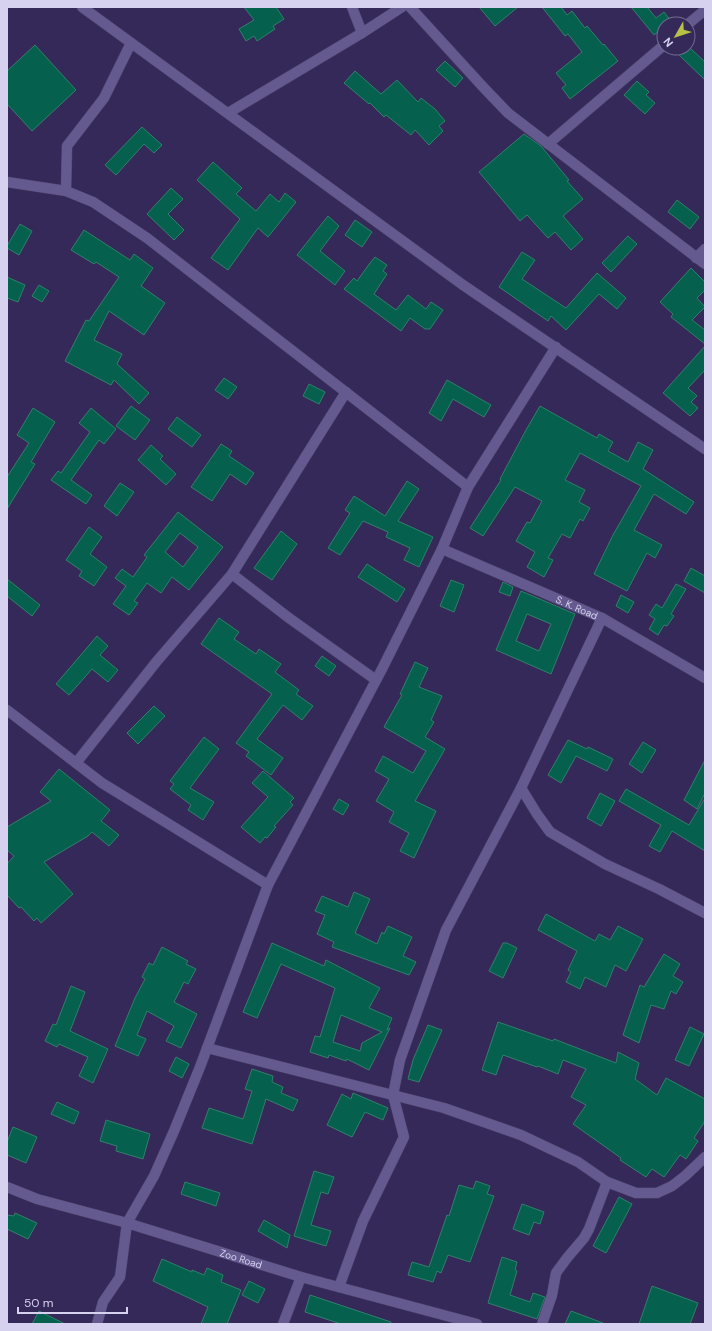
<svg xmlns="http://www.w3.org/2000/svg" width="712" height="1331" font-family="'DM Sans',sans-serif">
	<rect width="100%" height="100%" fill="#352959"/>
	<g fill="#05614d" stroke="#327f6b" fill-rule="evenodd">
		<path d="M244,7H276L284,19L273,26L275,29L257,41L254,36L246,41L239,29L254,20Z"/>
		<path d="M479,7H518L495,26Z"/>
		<path d="M542,7H561L567,15L572,11L585,28L587,26L603,45L604,44L618,61L570,99L562,88L566,85L556,73L582,52L568,34L565,36Z"/>
		<path d="M631,7H647L656,18L664,12L671,21L667,24H664V27L654,35Z"/>
		<path d="M35,45L76,90L32,131L7,104V71Z"/>
		<path d="M688,46L705,62V80L677,53L682,48H688Z"/>
		<path d="M445,61L463,78L455,87L436,70Z"/>
		<path d="M355,71L381,94L397,80L418,102L421,98L435,109L445,121L439,126L443,131L429,145L415,130L411,135L386,115L384,117L370,103L369,104L344,83Z"/>
		<path d="M637,81L649,92L646,95L655,103L645,114L624,95Z"/>
		<path d="M142,127L162,145L154,153L144,144L116,175L105,165Z"/>
		<path d="M524,134L541,146L569,180L567,181L583,199L563,216L583,239L571,250L555,232L548,238L527,215L520,221L479,172Z"/>
		<path d="M213,162L242,188L236,194L256,211L270,194L279,202L285,193L296,202L268,237L258,228L228,270L211,258L240,219L197,180Z"/>
		<path d="M171,188L183,199L168,214L184,230L174,240L147,214Z"/>
		<path d="M677,200L699,217L690,229L668,212Z"/>
		<path d="M328,216L339,226L320,251L345,271L335,285L297,255Z"/>
		<path d="M355,220L372,232L362,247L345,235Z"/>
		<path d="M20,224L32,231L19,255L7,248V246Z"/>
		<path d="M84,230L130,260L134,254L153,268L141,286L165,303L144,335L109,311L94,340L122,354L117,364L149,393L139,404L114,380L111,385L65,361L86,320L89,321L119,277L96,262L94,264L71,250Z"/>
		<path d="M628,236L637,244L611,272L602,263Z"/>
		<path d="M522,252L535,260L522,279L566,308L597,273L626,298L617,309L599,294L566,330L551,316L548,321L499,287Z"/>
		<path d="M375,257L387,265L383,271L387,274L374,294L396,310L408,295L426,309L431,302L443,310L430,329H425L410,318L401,331L344,289L354,278L357,281L370,263Z"/>
		<path d="M691,268L705,282V290L697,298L705,307L692,320L705,330V344L671,317L673,314L660,302Z"/>
		<path d="M7,277L25,285L18,302L7,298Z"/>
		<path d="M39,285L49,291L42,302L32,296Z"/>
		<path d="M705,346V370L688,388L697,396L691,402L698,408L690,416L663,393Z"/>
		<path d="M224,378L237,387L228,399L215,390Z"/>
		<path d="M447,380L491,405L484,417L453,399L441,421L429,413Z"/>
		<path d="M309,384L325,392L319,404L303,396Z"/>
		<path d="M131,406L150,420L135,440L116,426Z"/>
		<path d="M540,406L597,438L599,434L613,442L608,451L628,462L638,442L653,450L643,469L694,502L686,514L654,494L634,530L662,545L655,558L647,553L627,591L594,574L613,535L641,486L580,453L565,480L585,490L579,502L590,508L583,521L580,519L570,538L562,534L548,558L553,560L544,577L527,567L535,552L516,541L527,522L530,523L542,501L515,487L483,536L470,528L501,480L500,479L526,430Z"/>
		<path d="M33,408L55,422L31,462L35,464L7,509V477L29,443L17,435Z"/>
		<path d="M91,408L116,429L104,444L99,440L71,480L92,495L86,504L51,480L58,471L61,473L90,432L79,423Z"/>
		<path d="M177,417L201,435L192,447L168,429Z"/>
		<path d="M221,444L232,451L229,456L254,473L246,485L230,474L212,501L191,487Z"/>
		<path d="M151,445L163,456L160,459L176,474L166,485L138,460Z"/>
		<path d="M407,481L419,489L398,521L433,537L419,567L404,560L410,548L386,537L388,532L363,521L340,555L328,548L350,513L345,510L354,496L385,516Z"/>
		<path d="M120,483L134,492L117,516L104,506Z"/>
		<path d="M178,512L223,547L189,590L172,577L161,593L147,583L134,601L138,603L129,615L113,604L126,586L115,578L122,569L133,577L147,557L144,555ZM180,533L198,547L183,567L165,552Z"/>
		<path d="M89,527L102,537L90,554L107,567L94,586L79,576L82,571L66,560Z"/>
		<path d="M281,531L297,544L272,580L254,568Z"/>
		<path d="M367,564L405,589L397,602L358,577Z"/>
		<path d="M691,568L705,576V593L684,581Z"/>
		<path d="M7,579L40,605L32,616L7,596Z"/>
		<path d="M451,580L464,585L454,612L440,606Z"/>
		<path d="M503,582L513,587L510,596L499,592Z"/>
		<path d="M676,584L686,589L671,614L674,616L667,626L664,625L658,635L649,629L655,619L649,615L656,604L662,608Z"/>
		<path d="M521,591L575,614L551,674L496,650ZM527,614L551,624L539,651L516,641Z"/>
		<path d="M621,595L634,602L628,613L616,606Z"/>
		<path d="M219,618L239,632L234,639L256,654L259,649L281,664L275,672L299,690L296,694L313,706L302,720L283,705L257,739L283,758L271,775L246,756L249,752L236,743L272,694L201,644Z"/>
		<path d="M97,636L108,646L100,655L118,670L108,682L92,669L69,695L56,684Z"/>
		<path d="M322,656L336,666L329,676L315,666Z"/>
		<path d="M415,662L428,668L419,687L442,696L431,720L434,722L425,737L445,749L415,801L436,811L414,858L400,851L409,833L389,822L394,812L376,801L389,779L375,771L383,756L413,773L426,751L384,727L402,695L400,694Z"/>
		<path d="M154,706L165,716L138,744L127,733Z"/>
		<path d="M204,737L219,749L190,788L214,802L203,820L188,810L191,805L170,789L174,784L170,781Z"/>
		<path d="M568,740L587,749L588,747L613,759L607,771L576,756L561,783L548,775Z"/>
		<path d="M643,742L656,750L642,773L629,764Z"/>
		<path d="M705,760V793L697,809L684,800Z"/>
		<path d="M59,769L110,810L101,821L119,835L109,846L92,832L88,836L44,862L73,894L41,923L37,918L34,921L21,907L19,908L7,895V864L14,856L7,850V827L51,801L40,792Z"/>
		<path d="M263,771L294,798L290,802L293,805L274,826L276,827L267,838L265,837L260,843L241,827L268,797L252,783Z"/>
		<path d="M626,789L689,825L705,798V851L672,831L660,852L649,846L661,825L619,801Z"/>
		<path d="M600,793L615,801L601,826L587,818Z"/>
		<path d="M339,799L349,805L343,815L333,809Z"/>
		<path d="M354,892L370,899L355,933L377,944L382,932L384,934L388,926L412,937L403,956L416,962L409,975L332,947L334,942L317,934L325,915L315,911L322,896L348,907Z"/>
		<path d="M546,914L595,941L599,934L610,940L618,926L643,939L626,971L615,965L606,987L585,977L580,989L566,982L571,972L568,970L577,951L538,930Z"/>
		<path d="M272,943L324,966L326,960L380,988L369,1008L392,1018L387,1030L390,1028L369,1070L347,1059L346,1061L329,1055L328,1058L310,1052L315,1036L320,1037L335,988L281,964L257,1018L243,1012ZM341,1015L382,1032L362,1043L360,1051L333,1042Z"/>
		<path d="M503,943H507L517,948L503,978L489,971Z"/>
		<path d="M162,947L188,961L186,964L196,969L188,984L184,982L174,1002L197,1014L181,1048L166,1041L174,1026L147,1011L137,1035L146,1039L138,1056L115,1046L135,998L145,979L142,977L149,963L153,965Z"/>
		<path d="M664,954L680,964L673,976L683,982L676,994L671,991L664,1009L651,1005L639,1043L623,1035L640,985L644,987Z"/>
		<path d="M71,986L85,992L70,1031L108,1049L93,1083L79,1076L88,1057L59,1044L57,1047L45,1041L53,1024L56,1025Z"/>
		<path d="M498,1022L553,1041L554,1039L616,1063L618,1052L639,1063L635,1079L657,1095L666,1078L705,1099V1121L694,1138L698,1141L686,1159L680,1155L664,1177L652,1169L646,1177L620,1160L621,1158L573,1124L586,1105L571,1097L586,1069L563,1060L558,1074L538,1066L537,1067L503,1055L496,1075L482,1070Z"/>
		<path d="M428,1025L442,1030L419,1082L408,1079L413,1060Z"/>
		<path d="M690,1027L704,1034L689,1066L675,1060Z"/>
		<path d="M176,1057L189,1064L182,1078L169,1071Z"/>
		<path d="M252,1069L273,1076L272,1082L283,1087L281,1093L298,1100L293,1111L266,1099L252,1144L202,1128L209,1108L243,1119L252,1091L245,1089Z"/>
		<path d="M353,1093L388,1108L383,1120L365,1112L352,1137L327,1125L342,1094L351,1099Z"/>
		<path d="M57,1102L79,1112L74,1124L51,1114Z"/>
		<path d="M106,1120L150,1134L143,1159L116,1151L117,1146L100,1141Z"/>
		<path d="M13,1127L37,1137L26,1163L7,1155V1142Z"/>
		<path d="M314,1171L334,1177L328,1194L321,1192L311,1225L331,1231L326,1246L294,1236Z"/>
		<path d="M476,1181L490,1186L487,1194L494,1196L470,1262L448,1255L441,1273L437,1271L433,1282L408,1275L412,1262L429,1267L447,1215L449,1216L459,1185L473,1189Z"/>
		<path d="M185,1182L220,1193L216,1206L181,1194Z"/>
		<path d="M619,1197L632,1204L606,1253L593,1246Z"/>
		<path d="M522,1204L544,1212L540,1224L534,1222L529,1235L513,1229Z"/>
		<path d="M15,1213L37,1223L28,1239L7,1229V1215L14,1216Z"/>
		<path d="M264,1220L290,1235L287,1248L258,1231Z"/>
		<path d="M502,1257L517,1262L515,1270L517,1271L510,1295L530,1302L533,1293L545,1297L537,1319L488,1303Z"/>
		<path d="M162,1259L192,1272V1270L204,1275L207,1268L223,1275L221,1282L241,1290L227,1324H201L208,1307L153,1281Z"/>
		<path d="M249,1281L265,1289L258,1303L242,1295Z"/>
		<path d="M652,1286L698,1303L690,1324H639Z"/>
		<path d="M310,1295L391,1322L390,1324H341L305,1312Z"/>
		<path d="M39,1311L65,1324H32Z"/>
		<path d="M571,1311L603,1323V1324H565Z"/>
	</g>
	<g fill="none" stroke-linecap="round" stroke-linejoin="round">
		<defs>
			<g id="street">
				<path d="M82,7L463,285L705,449"/>
				<path d="M352,7L362,33"/>
				<path d="M410,7L484,88L508,113L705,264"/>
				<path d="M688,24L705,10"/>
				<path d="M228,113L362,33L402,7"/>
				<path d="M548,144L664,45"/>
				<path d="M7,182L66,191L93,202L147,238L468,487"/>
				<path d="M66,191L67,146L104,98L131,43"/>
				<path d="M696,258L705,249"/>
				<path id="s1" d="M442,549L602,618L705,678"/>
				<path d="M232,574L289,618L376,680"/>
				<path d="M7,710L102,783L268,885"/>
				<path d="M76,763L157,661L232,574L346,392"/>
				<path d="M521,788L537,814L550,832L605,864L659,889L705,913"/>
				<path d="M207,1048L444,1108L521,1135L578,1162L607,1182L636,1193H657L672,1186L685,1176L705,1157"/>
				<path id="s2" d="M7,1187L37,1199L127,1223L301,1277L477,1324"/>
				<path d="M339,1287L363,1221L404,1137L393,1095L400,1060L446,930L521,788L602,618"/>
				<path d="M97,1324L103,1302L120,1277L127,1223L154,1176L174,1131L200,1067L268,885L382,669L442,549L468,487L556,347"/>
				<path d="M283,1324L301,1277"/>
				<path d="M542,1324L552,1295L556,1273L567,1258L584,1238L589,1229L607,1182"/>
			</g>
		</defs>
		<use href="#street" stroke="#51456f" stroke-width="11"/>
		<use href="#street" stroke="#655a8f" stroke-width="10"/>
	</g>
	<g text-anchor="middle" stroke-width="4" stroke-linejoin="round" paint-order="stroke">
		<g font-size="10" fill="#d5d1ef" stroke="#352959">
			<text dy="4" stroke="none"><textPath href="#s1" startOffset="147">S. K. Road</textPath></text>
			<text dy="4" stroke="none"><textPath href="#s2" startOffset="245">Zoo Road</textPath></text>
		</g>
	</g>
	<rect width="712" height="1331" fill="none" stroke="#d5d1ef" stroke-width="16"/>
	<g transform="translate(676 36) rotate(231)"><circle r="19" fill="#352959" stroke="#756c95"/>
	<path d="M0-3L7 15L0 10L-7 15Z" fill="#b9c046"/>
	<text y="-6" font-size="11" font-weight="bold" text-anchor="middle" fill="#d5d1ef">N</text>
	</g>
	<path d="M18 1307v6h109v-6" fill="none" stroke="#d5d1ef" stroke-width="2"/>
	<text x="24" y="1307" font-size="12" fill="#d5d1ef" stroke="#352959" stroke-width="3" paint-order="stroke">50 m</text>
</svg>
